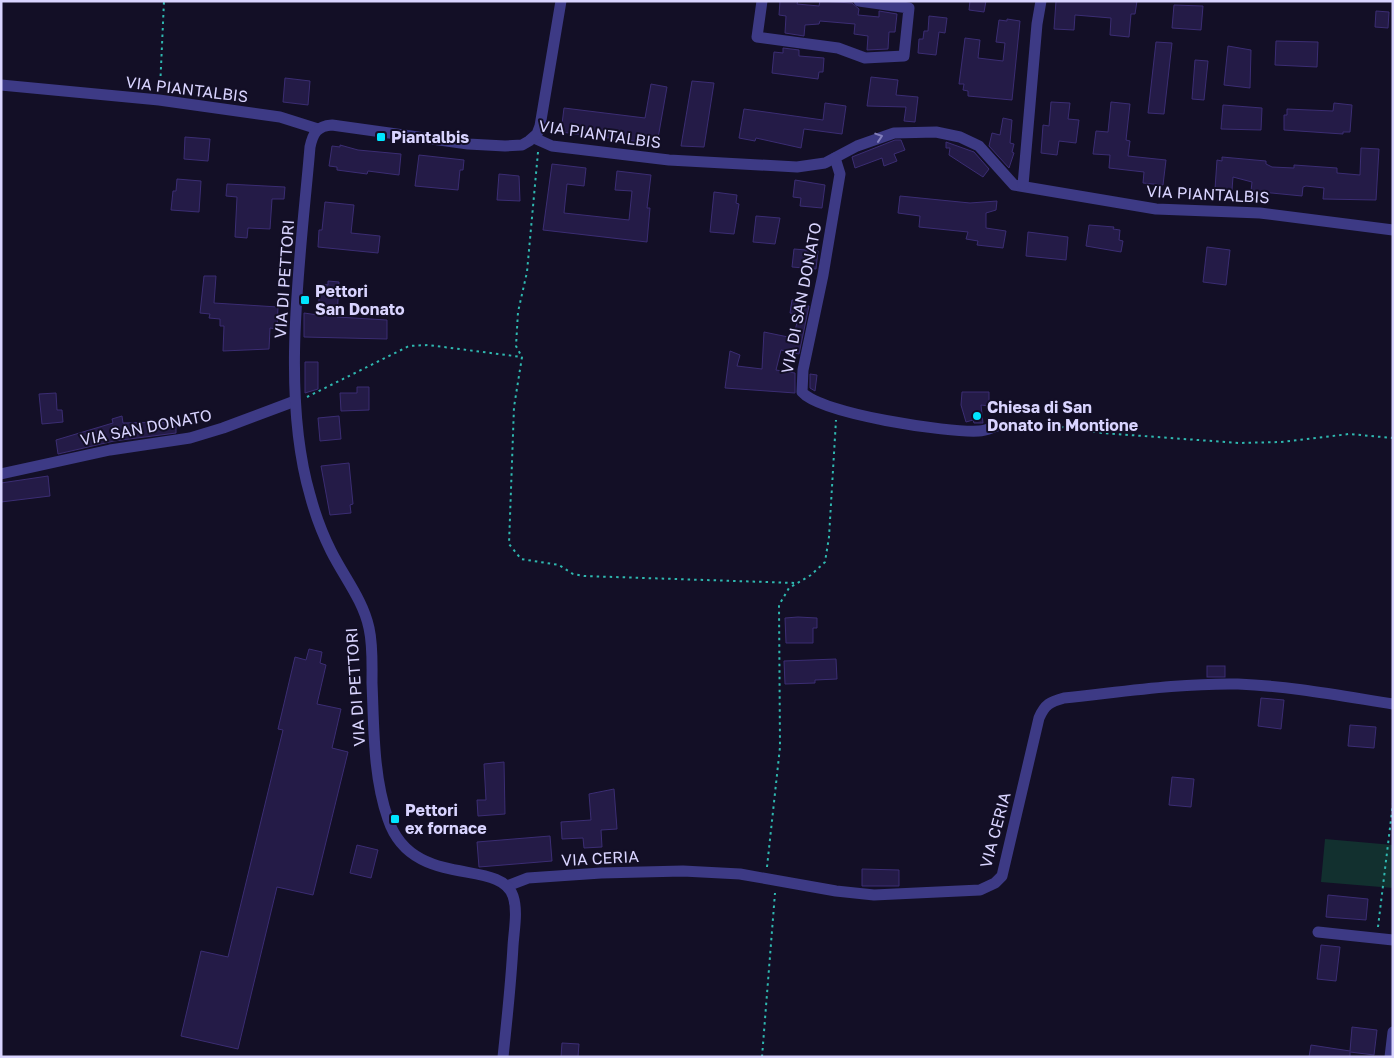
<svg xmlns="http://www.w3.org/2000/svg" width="1394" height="1058" font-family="'Golos Text',sans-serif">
	<rect width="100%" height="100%" fill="#130f26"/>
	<path fill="#12302f" d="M1325,839L1393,845V888L1321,882Z"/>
	<g fill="#241b47" stroke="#3b2d73">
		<path d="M780,1H798L797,4L819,6L820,1L852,3L859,9L858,15L879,17V11L897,14L895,32H889L888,49L867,50L868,36L854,34L855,24L820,21L819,24L805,25L804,36L785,33L786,16L779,15Z"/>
		<path d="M970,1H986L984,12L969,10Z"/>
		<path d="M1056,1H1137L1135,14H1131L1129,37L1110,35L1111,18L1075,15L1074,30L1054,29Z"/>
		<path d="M1174,5L1203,6L1201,30L1172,28Z"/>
		<path d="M1376,11L1389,12L1388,28L1375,27Z"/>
		<path d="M929,16L947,18L945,33L939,32L936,55L918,53L919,39H923L924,31H928Z"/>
		<path d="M1007,19L1020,21L1012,100L968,96V91L963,90L964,84H959L965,38L980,40L978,58L1003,61L1005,43L996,42L999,20L1007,21Z"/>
		<path d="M1276,41L1318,42L1317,67L1275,65Z"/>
		<path d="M1156,42L1172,43L1164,114L1148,113Z"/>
		<path d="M1228,46L1251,50L1250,88L1224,85Z"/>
		<path d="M783,48L799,50V56L824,58L823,72H819L818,79L772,73L774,52L783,53Z"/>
		<path d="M1195,60L1208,61L1204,100L1192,99Z"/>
		<path d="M871,77L898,80L896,95L918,97L915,122L904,121L906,107L867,106Z"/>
		<path d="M285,78L310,81L308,105L283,102Z"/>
		<path d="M692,81L714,83L704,147L681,146Z"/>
		<path d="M651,84L667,87L657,144L561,132L564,108L645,118Z"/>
		<path d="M1051,102L1070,103L1068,119L1079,120L1076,143L1059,141L1057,155L1041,153L1043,125L1049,126Z"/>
		<path d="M1111,102L1130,104L1126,140L1130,141L1128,156L1166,160L1163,185L1143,183L1144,172L1109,168L1110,155L1093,154L1096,131L1108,132Z"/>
		<path d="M825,103L846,106L842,134L804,129L801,148L756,138L755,141L739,138L744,109L823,120Z"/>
		<path d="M1334,103L1352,105L1350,132H1343V134L1284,130V115H1287V109L1333,111Z"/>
		<path d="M1223,105L1262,108L1261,130L1221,129Z"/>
		<path d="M1003,118L1012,120L1010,143L1014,144L1012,152L1014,153L1009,168L989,146L992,133L1000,135Z"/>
		<path d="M185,137L210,139L208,161L184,159Z"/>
		<path d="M895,140H901L905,150L894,154L897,161L884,166L882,158L855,168L852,157Z"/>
		<path d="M946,142L974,152L989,169L983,177L949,155L950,148H946Z"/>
		<path d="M340,145L358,150L401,154L399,175L368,171L367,174L337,170V167L329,166L332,146L340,147Z"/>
		<path d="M1361,148L1379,149L1376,200L1323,199L1324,188L1306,186L1303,187L1302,196L1251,191L1252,182L1233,177L1232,190L1215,189L1217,160L1222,161V157L1266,161V164L1272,167L1294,168V165L1337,168V173L1360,175Z"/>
		<path d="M419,155L464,160L463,170H460L458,190L415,186Z"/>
		<path d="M552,164L586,168L584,186L567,184L564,213L629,220L632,191L615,190L617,171L651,175L647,208H650L647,242L543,230Z"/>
		<path d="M499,174L519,176L520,201L497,200Z"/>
		<path d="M177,179L201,181L199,212L171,210L173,191H176Z"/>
		<path d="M795,180L825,185L822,208L800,206L801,198L793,197Z"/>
		<path d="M227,184L285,187L284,199H272L270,229L248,228L247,238L235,237L237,197L226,196Z"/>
		<path d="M714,192L737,195L736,203L739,204L734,234L710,232Z"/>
		<path d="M900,196L970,203L997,201L996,210L986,213V228L1006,231L1003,248L977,245L978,241L966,239L968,232L919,227L920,216L898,213Z"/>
		<path d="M325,202L354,205L351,233L380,236L378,253L318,247L319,230H322Z"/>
		<path d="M756,216L780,218L775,244L753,242Z"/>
		<path d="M1089,225L1114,227L1113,229L1120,230L1119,240L1123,241L1121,252L1086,246Z"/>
		<path d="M1028,232L1068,237L1066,260L1026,256Z"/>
		<path d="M1207,247L1230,250L1226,285L1203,282Z"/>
		<path d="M794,249L818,251L816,269L792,267Z"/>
		<path d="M204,276H216L214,303L278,307L277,329L270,328L269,349L223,351L224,326H220V319L209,318L210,314L200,313Z"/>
		<path d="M328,281L339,282L337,317L387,320V339L304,337V313L318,315L320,284L328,285Z"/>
		<path d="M792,300L807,302L806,306H809L799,354L781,350L776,370L795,373V393L725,388L730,351L740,355L737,366L762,369L764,332L793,338L799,315L790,313Z"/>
		<path d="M305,362H318V389L305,393Z"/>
		<path d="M810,374L817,375L815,391L810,388Z"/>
		<path d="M357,387H369V410L341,411L340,393H357Z"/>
		<path d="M962,392H989V406L981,405L983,423H974L973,420L966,422L961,405Z"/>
		<path d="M56,393L57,410H62L63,422L42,424L39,394Z"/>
		<path d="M122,416L123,423L176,422V433L114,441L58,454L56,440L113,423L112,419Z"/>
		<path d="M339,416L341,439L320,441L318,418Z"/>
		<path d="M349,463L353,504L350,505L351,513L330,515L321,466Z"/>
		<path d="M48,476L50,496L1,502V483Z"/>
		<path d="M798,617L817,618V628H813V643H786L785,618Z"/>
		<path d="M309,649L322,652L320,663L326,665L317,704L341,709L332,748L348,752L313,895L277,887L238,1049L181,1036L201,951L228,957L283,730L278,729L295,657L306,660Z"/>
		<path d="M836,659L837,679L815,680V683L785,684L784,661Z"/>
		<rect x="1207" y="666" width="18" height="11"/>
		<path d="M1261,698L1284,700L1281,729L1258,726Z"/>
		<path d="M1350,725L1376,727L1374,748L1348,746Z"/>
		<path d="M504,762L505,814L478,816L477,800H486L484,764Z"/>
		<path d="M1172,777L1194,779L1191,807L1169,805Z"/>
		<path d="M614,789L617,829L601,830L602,847L584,848L583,838L562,839L561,822L591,820L589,794Z"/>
		<path d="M550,836L552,861L479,867L477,842Z"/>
		<path d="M357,845L378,850L371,878L350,873Z"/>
		<path d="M862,869L899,870V886H862Z"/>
		<path d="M1328,895L1368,899L1366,920L1326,917Z"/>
		<path d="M1321,945L1340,947L1336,981L1317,979Z"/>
		<path d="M1352,1027L1377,1030L1374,1055L1350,1052V1057H1309L1311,1045L1350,1051Z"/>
		<path d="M562,1043L579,1044L578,1057H561Z"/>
	</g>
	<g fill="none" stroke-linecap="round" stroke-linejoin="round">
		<g stroke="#2fb8b0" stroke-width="2" stroke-dasharray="2.5 4" stroke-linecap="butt">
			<path d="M160,89L164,1"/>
			<path d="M538,152L527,272L518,312L516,346L522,357L514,407L509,544L521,559L559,565L573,574L584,576L796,583"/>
			<path d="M307,397L409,346L428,345L522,357"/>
			<path d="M1009,425H1048L1102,433L1239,443L1281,442L1349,434L1393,438"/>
			<path d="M767,867L780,747L779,605L789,588L811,575L825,562L829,537L836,420"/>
			<path d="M1378,927L1393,803"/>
			<path d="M762,1057L775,893"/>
		</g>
		<g stroke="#3d3a85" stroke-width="11">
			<path d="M762,1L757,37L838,48L865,58L904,56L909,8L859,1"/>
			<path d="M1,85L159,100L280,117L318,129"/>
			<path d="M534,138L552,146L669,160L797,167L825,163L857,146L894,133L936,132L960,137L979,146L1014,185L1156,209L1260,213L1393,230"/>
			<path d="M835,158L840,174L823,275L803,370L802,392C821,414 948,433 979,431C985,431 991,428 997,426"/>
			<path d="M1023,185L1037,24L1041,1"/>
			<path d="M1,474L110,450L190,438L223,428L295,401"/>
			<path d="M507,886L528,878L601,873L683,871L740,874L836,891L874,895L980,890L995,883L1002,876L1039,718C1045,704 1050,702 1064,698C1122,692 1180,683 1238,684C1290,686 1342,696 1393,704"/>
			<path d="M1318,932L1393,940"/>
			<path d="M503,1057C507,1020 511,983 513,946C514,930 518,911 513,896C500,857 412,891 388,819C373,776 374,728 372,683C372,665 373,646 369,628C363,600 344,577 331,551C322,533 315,514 310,495C280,392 301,254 310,147C313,133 317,126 332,125L468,144L505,146L522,145L529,141L537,134L540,126L561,1"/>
			<path d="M1390,1057L1393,1032"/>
		</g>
	</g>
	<defs><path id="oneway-chevron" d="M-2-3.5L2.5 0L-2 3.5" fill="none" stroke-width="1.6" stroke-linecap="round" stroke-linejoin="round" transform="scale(1.25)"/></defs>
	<use stroke="#837fbc" href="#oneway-chevron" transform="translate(879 137) rotate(-18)"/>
	<g fill="#00e5ff" stroke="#130f26" stroke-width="2">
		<rect x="376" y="132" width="10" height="10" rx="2.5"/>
		<rect x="300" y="295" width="10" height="10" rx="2.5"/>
		<circle cx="977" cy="416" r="5"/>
		<rect x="390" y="814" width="10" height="10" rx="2.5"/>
	</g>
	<g text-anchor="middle" stroke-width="4" stroke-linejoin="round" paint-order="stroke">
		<g font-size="16" fill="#d9d4ff" stroke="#130f26">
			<text transform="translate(187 89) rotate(7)" y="6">VIA PIANTALBIS</text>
			<text transform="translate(600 134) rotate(8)" y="6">VIA PIANTALBIS</text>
			<text transform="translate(1208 194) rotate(3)" y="6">VIA PIANTALBIS</text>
			<text transform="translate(284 279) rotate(-86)" y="6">VIA DI PETTORI</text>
			<text transform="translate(801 298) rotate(-79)" y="6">VIA DI SAN DONATO</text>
			<text transform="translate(146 427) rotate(-11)" y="6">VIA SAN DONATO</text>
			<text transform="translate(355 687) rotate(-94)" y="6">VIA DI PETTORI</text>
			<text transform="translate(995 830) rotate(-75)" y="6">VIA CERIA</text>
			<text transform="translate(600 858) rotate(-3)" y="6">VIA CERIA</text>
		</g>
		<g font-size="16" font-weight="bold" fill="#d9d4ff" stroke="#130f26" text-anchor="start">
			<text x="391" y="143">Piantalbis</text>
			<text x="315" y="297">Pettori<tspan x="315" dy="18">San Donato</tspan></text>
			<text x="987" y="413">Chiesa di San<tspan x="987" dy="18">Donato in Montione</tspan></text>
			<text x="405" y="816">Pettori<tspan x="405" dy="18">ex fornace</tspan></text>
		</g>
	</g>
	<rect width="1394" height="1058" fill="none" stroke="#d9d4ff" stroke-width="5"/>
</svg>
